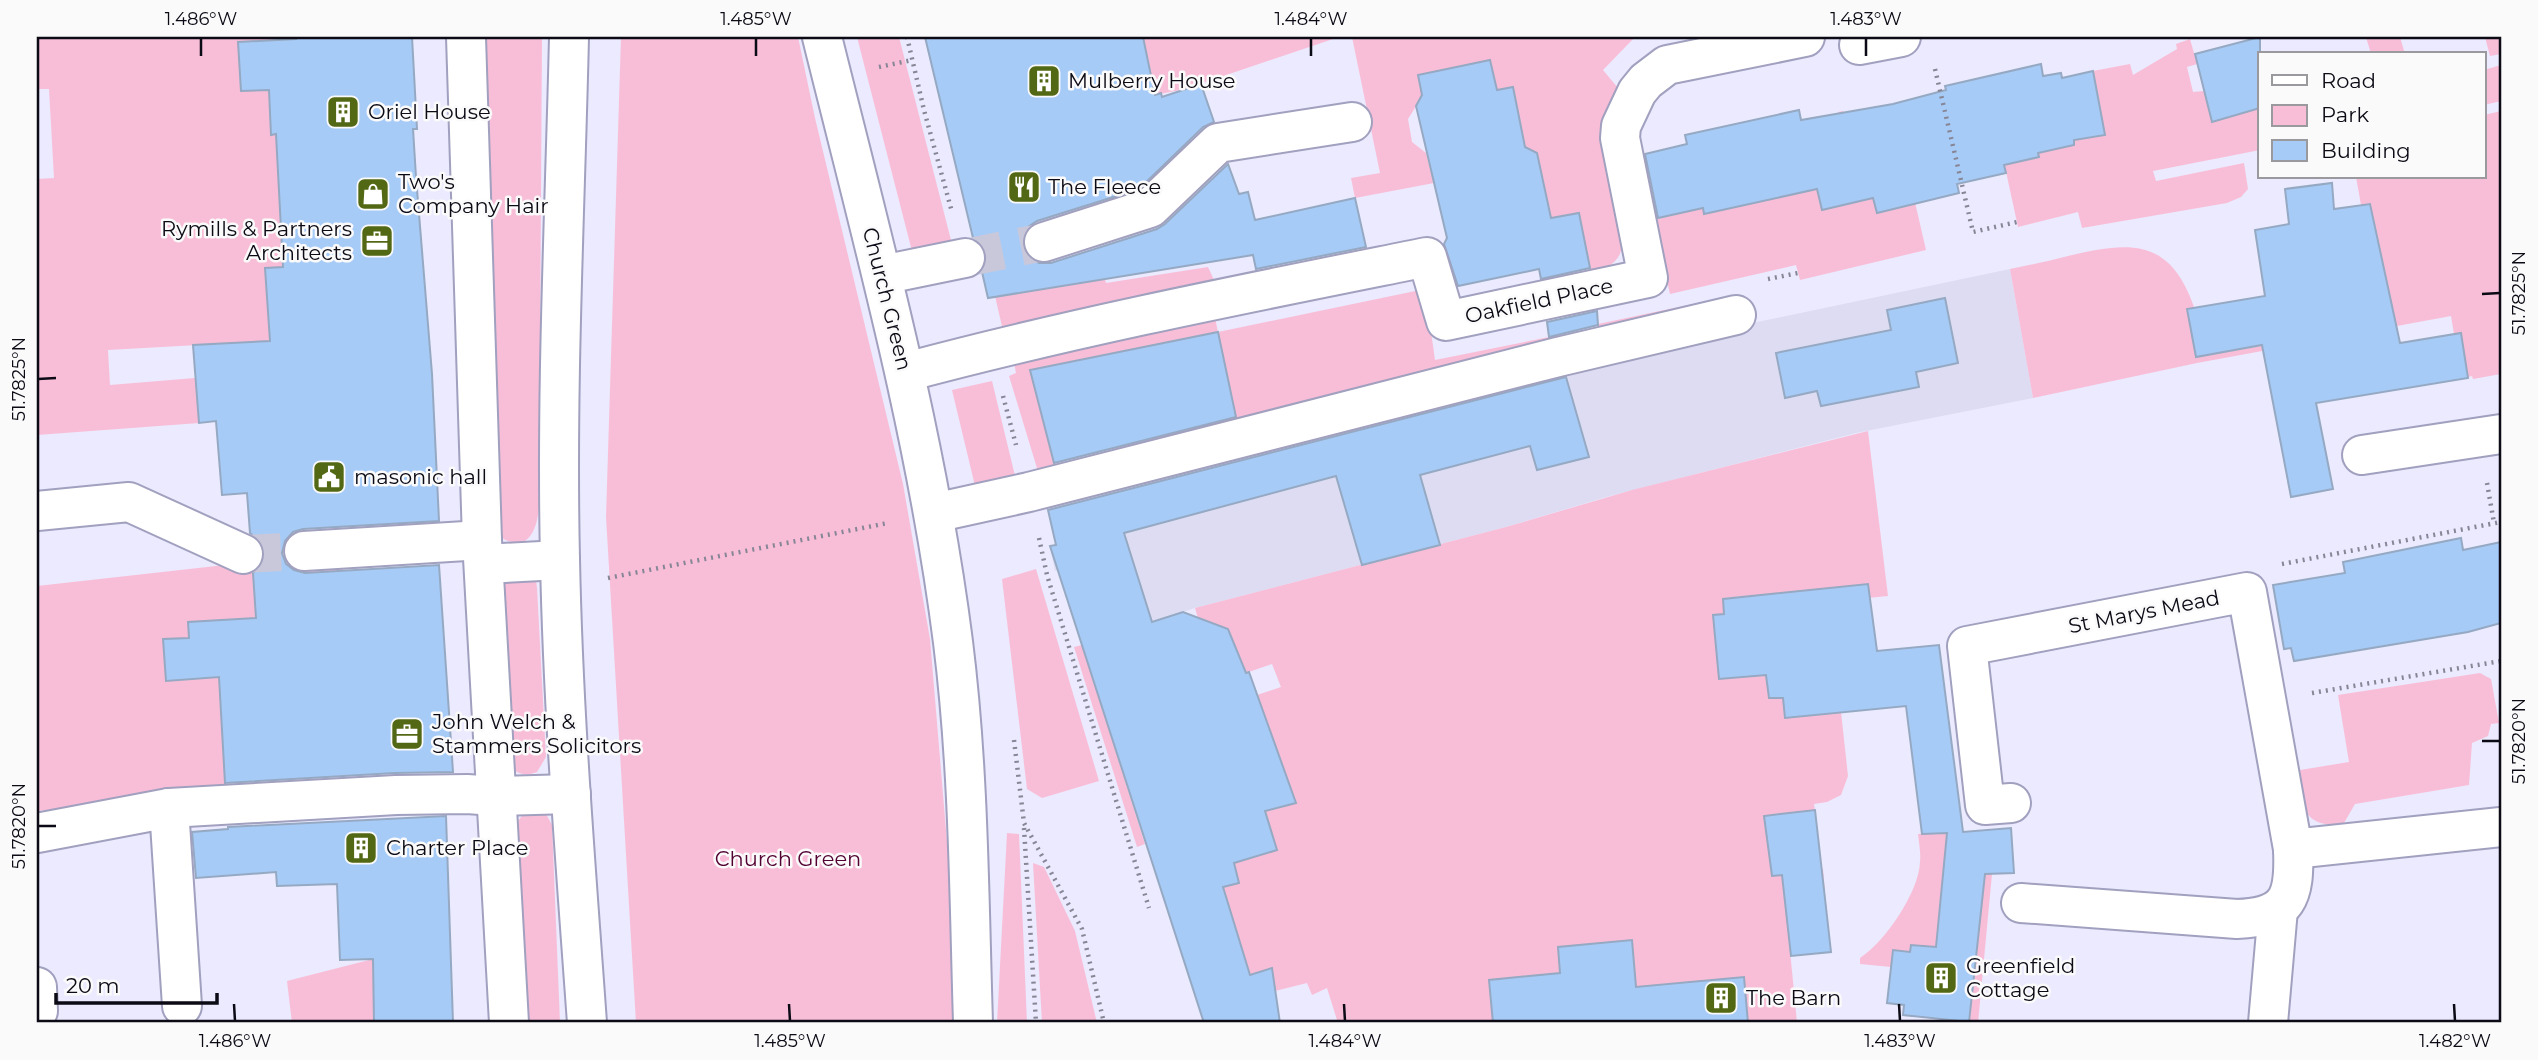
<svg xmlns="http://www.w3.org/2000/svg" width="2538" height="1060" font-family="Montserrat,sans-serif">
	<rect width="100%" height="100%" fill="#ebeafe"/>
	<path fill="#dddcf3" d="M2010,269L2033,398L1856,433L1606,497L1506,527L1195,608L1082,645L1062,569L1055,571L1050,546L1056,544L1046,503L1562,363Z"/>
	<g fill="#f9bed7">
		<path d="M37,37H296V39L238,42L241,91L301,88V93L269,95L271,134L305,133L334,265L266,268L270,341L108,350L110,385L195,378L199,423L37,435V179L54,178L49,89H37Z"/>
		<path d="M478,37H542L539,507C537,531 527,555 499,536Z"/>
		<path d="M621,37H798L815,118L903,484L930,639L948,854L958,1023H636L606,517Z"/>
		<path d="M857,37H899L952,244L913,255Z"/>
		<path d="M1132,37H1339L1185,89L1155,95L1148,58L1110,66L1133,44Z"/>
		<path d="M1352,37H1635L1603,70L1618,88L1608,114L1622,244C1621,263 1607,268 1591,273L1579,213L1551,218L1510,140L1512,87L1418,103L1408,119L1412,142L1426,153L1434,183L1355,198L1351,178L1380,173Z"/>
		<path d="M2366,37H2400L2405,54H2371Z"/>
		<path d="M2485,37H2501V54L2490,56Z"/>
		<path d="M2190,39L2197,64L2187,67L2193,92L2204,91L2212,121L2260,108V150L2153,171L2156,181L2244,163L2248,189L2241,197L2227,203L2082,228L2078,212L2018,227L2000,144L2011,163L2039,157L2038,153L2074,145V140L2105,135L2093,71L2130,64L2133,75L2177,49L2176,44Z"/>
		<path d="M2501,65V101L2484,105V70Z"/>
		<path d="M1843,111L1844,115L1908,172L1926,250L1800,280L1796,265L1670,294L1653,220L1703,208L1705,214L1816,188L1822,210L1855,202L1853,179L1838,112Z"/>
		<path d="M2501,111V374L2473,379L2472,376L2468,377L2461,333L2454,334L2451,316L2197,363L2033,398L2010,269C2029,265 2049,261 2068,256C2130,241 2170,238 2194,307L2187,309L2196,357L2273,344L2370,204L2361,205L2356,177H2484V115Z"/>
		<path d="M1208,267L1214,280L1004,335L995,296L1104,276L1106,283Z"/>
		<path d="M1425,289L1435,360L1549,337L1599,330L1598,324L1731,296L1734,306L1114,459L1100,407L1228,381L1218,332L1030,370L1056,473L1040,478L1009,376L1016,373L1013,357L1214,313L1218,332Z"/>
		<path d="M992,381L1016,480L976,490L952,390Z"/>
		<path d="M1868,431L1888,596L1826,602L1791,592L1723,598L1724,614L1713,615L1719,679L1766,675L1769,698H1783L1785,718L1841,712L1848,776L1841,795L1827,802L1814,804L1815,810L1764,817L1772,876L1823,869L1826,904L1786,909L1797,1023H1748L1744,977L1696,989L1699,1023H1655L1637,997L1631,940L1558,947L1560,973L1489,980L1493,1023H1330L1337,1020L1327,988L1312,995L1307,983L1275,991L1271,968L1248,976L1223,887L1239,883L1234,863L1277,850L1265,811L1257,695L1281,687L1272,664L1208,686L1200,625L1195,608L1506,527L1632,490Z"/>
		<path d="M342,558L345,613L189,622V638L164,639L166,680L445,664L446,670L308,677L222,714L226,789L37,811V586L252,562Z"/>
		<path d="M1036,569L1099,781L1042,798L1027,789L1002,579Z"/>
		<path d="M507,578L536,580L537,588L546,757L537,772C526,776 519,775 510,767L503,584Z"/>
		<path d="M1082,645L1145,844L1137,847L1074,647Z"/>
		<path d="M2480,673L2491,679L2499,723L2491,724L2488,736L2472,743L2469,785L2355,804L2344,823C2303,831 2301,803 2294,771L2349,762L2338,695Z"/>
		<path d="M526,811L545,812L552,825L560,1023H525L518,821Z"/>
		<path d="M1963,832L1966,875L1992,874L1978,1023H1969L1979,928L1938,923L1936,947L1911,945L1910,952L1894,951L1891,967L1860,964V958C1885,942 1919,892 1920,862C1921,853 1919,843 1918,834Z"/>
		<path d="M1007,833L1019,834L1027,1023H997Z"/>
		<path d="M1033,863L1044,867L1075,931L1097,1023H1042Z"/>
		<path d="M373,959L374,1023H292L287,981Z"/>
	</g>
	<g fill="#a7cbf7" stroke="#95a9c3" stroke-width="2">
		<path d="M296,37H412L417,129H413L416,177L432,374L439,521L303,529L293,532L285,541L282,553L286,564L294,570L305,573L439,565L453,772L395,773L225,783L219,677L166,681L163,639L189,638L188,622L256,618L253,573L263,564L265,551L260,541L250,533L247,493L222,495L216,421L199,423L193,345L270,341L265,268L283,267L276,134L271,135L269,90L241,91L238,42L296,39Z"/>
		<path d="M925,37H1143L1155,95L1161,93L1162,97L1201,84L1214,122L1203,127L1139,189L1037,221L1028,227L1023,237V248L1029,258L1039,263H1051L1157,229L1165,224L1228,164L1239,194L1248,192L1255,220L1355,198L1366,247L1256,269L1253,255L988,298L982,272L986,264V253L982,244L973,238Z"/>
		<path d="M2260,37V108L2212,122L2195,54Z"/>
		<path d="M1490,60L1497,90L1513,87L1525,147L1537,153L1551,218L1579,213L1590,268L1541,279L1539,269L1458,286L1444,244L1447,238L1416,106L1422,95L1418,75Z"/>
		<path d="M2041,64L2043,76L2061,73L2062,78L2093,71L2105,135L2074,140V145L2038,153L2039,157L2004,165L2006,173L1957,184L1959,193L1877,213L1873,198L1822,210L1817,189L1704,214L1703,208L1658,218L1645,154L1687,144L1685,135L1799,110L1801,120L1893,104L1946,90L1945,86Z"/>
		<path d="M2332,183L2334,209L2370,204L2400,343L2461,333L2468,378L2316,403L2333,489L2291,497L2262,345L2196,357L2187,309L2265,296L2255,230L2289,224L2285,189Z"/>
		<path d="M1945,298L1958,363L1916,372L1919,387L1821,406L1817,391L1785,398L1776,353L1891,330L1887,310Z"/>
		<path d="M1597,311L1598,325L1549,337L1547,322Z"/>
		<path d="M1218,332L1236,417L1054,463L1030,370Z"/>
		<path d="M1566,377L1589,457L1537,470L1530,446L1420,475L1440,545L1362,565L1336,476L1124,533L1152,622L1183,612L1228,629L1246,673L1249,672L1296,803L1265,811L1277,850L1234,863L1239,883L1223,887L1250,975L1272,968L1280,1023H1204L1050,546L1056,545L1048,510Z"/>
		<path d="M2461,538L2463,550L2501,542V623L2468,632L2294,661L2291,648L2284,649L2273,585L2345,573L2343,562Z"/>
		<path d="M1868,584L1877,651L1939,645L1963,832L2011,828L2014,873L1985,874L1969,1022L1903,1015L1904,1005L1887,1003L1893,950L1910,952L1911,945L1936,947L1947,833L1922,834L1906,706L1785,718L1783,698H1769L1766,675L1719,679L1713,615L1724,614L1723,599Z"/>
		<path d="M1815,810L1831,952L1791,956L1782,875L1772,876L1764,816Z"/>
		<path d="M446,816L453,1023H374L373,959L340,960L337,884L277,886L276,872L196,878L192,832L228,829V827Z"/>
		<path d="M1632,940L1636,987L1744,977L1748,1023H1493L1489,980L1560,973L1558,947Z"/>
	</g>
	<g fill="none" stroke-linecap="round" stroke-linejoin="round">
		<g stroke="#c9c8db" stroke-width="38" stroke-dasharray="38 19" stroke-linecap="butt">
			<path d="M965,258L1044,242"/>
			<path d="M243,554L304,551"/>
		</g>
		<defs>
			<g id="minor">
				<path d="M466,37L482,540L509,1023"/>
				<path d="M569,37C565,211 556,385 560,559C563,714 576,869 587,1023"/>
				<path d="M822,37C872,238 927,437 953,642C969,769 969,896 973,1023"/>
				<path d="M1859,45L1901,37"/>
				<path d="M1044,242L1150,208L1218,143L1352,122"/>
				<path d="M882,275L965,258"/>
				<path d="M906,372C1078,326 1253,292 1427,257L1446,321L1648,278L1620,138L1621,126L1637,92L1646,81L1667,65L1805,37"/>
				<path d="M2362,455L2501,434"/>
				<path d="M37,511L129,502L243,554"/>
				<path d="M934,513L1029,492L1558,357L1736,315"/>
				<path d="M304,551L482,540"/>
				<path d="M484,564L560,560"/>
				<path d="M2011,803L1985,805L1967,646L2247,592L2293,849L2501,827"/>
				<path d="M169,808L182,1006"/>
				<path d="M37,833L169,808L396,795L467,794L495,796L571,794"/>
				<path d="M2021,903L2237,919C2289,917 2295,897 2293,849"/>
				<path d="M37,987L38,1011"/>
				<path d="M2268,1023L2278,909"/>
			</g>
		</defs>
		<use href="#minor" stroke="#a1a0bf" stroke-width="42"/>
		<g stroke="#878696" stroke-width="4.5" stroke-dasharray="2 5" stroke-linecap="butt">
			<path d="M907,37L924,110L952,212"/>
			<path d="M879,67L912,60"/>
			<path d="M1935,69L1973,232L2017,222"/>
			<path d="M1768,279L1798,273"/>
			<path d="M1003,396L1016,445"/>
			<path d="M2487,483L2494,523"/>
			<path d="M1039,538L1047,575L1149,908"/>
			<path d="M2282,564L2501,522"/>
			<path d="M608,578L888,523"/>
			<path d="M2312,693L2501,661"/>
			<path d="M1014,740L1024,823L1082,929L1104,1023"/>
			<path d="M1024,828L1036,1023"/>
		</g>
		<use href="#minor" stroke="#fff" stroke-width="38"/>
	</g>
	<path fill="none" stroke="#0b0a15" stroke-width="2.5" d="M201,38V56M756,38V56M1311,38V56M1866,38V56M2482,294L2500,293M38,379L56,378M2482,741H2500M38,826H56M234,1004L235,1021M789,1004L790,1021M1344,1004L1345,1021M1899,1004L1900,1021M2454,1004L2455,1021"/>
	<defs>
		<symbol id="building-square" viewBox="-11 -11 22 22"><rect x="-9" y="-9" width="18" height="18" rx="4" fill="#536815" stroke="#fafafa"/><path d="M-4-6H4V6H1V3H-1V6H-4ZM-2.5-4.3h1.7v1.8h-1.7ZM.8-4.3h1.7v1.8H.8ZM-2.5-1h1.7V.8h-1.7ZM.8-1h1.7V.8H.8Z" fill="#fff"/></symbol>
		<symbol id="restaurant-square" viewBox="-11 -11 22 22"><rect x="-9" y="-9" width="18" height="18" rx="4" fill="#536815" stroke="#fafafa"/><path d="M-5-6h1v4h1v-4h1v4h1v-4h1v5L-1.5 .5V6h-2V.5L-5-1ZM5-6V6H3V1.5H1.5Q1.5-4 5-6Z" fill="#fff"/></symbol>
		<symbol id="shop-square" viewBox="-11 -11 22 22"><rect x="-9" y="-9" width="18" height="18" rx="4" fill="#536815" stroke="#fafafa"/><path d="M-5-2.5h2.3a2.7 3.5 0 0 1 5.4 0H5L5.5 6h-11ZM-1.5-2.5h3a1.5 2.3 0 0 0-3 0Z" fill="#fff"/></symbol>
		<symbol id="office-square" viewBox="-11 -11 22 22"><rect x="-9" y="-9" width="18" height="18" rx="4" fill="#536815" stroke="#fafafa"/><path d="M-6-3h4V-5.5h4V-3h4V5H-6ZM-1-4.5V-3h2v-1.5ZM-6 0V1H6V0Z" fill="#fff"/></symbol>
		<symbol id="civic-square" viewBox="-11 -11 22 22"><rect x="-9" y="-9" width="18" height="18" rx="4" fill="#536815" stroke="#fafafa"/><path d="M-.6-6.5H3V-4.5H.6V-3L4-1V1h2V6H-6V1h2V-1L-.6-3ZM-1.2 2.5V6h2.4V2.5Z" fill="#fff"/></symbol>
	</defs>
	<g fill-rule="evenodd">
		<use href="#building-square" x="1025" y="62" width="38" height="38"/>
		<use href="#building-square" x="324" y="93" width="38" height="38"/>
		<use href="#restaurant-square" x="1005" y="168" width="38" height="38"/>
		<use href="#shop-square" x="354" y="175" width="38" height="38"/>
		<use href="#office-square" x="358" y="222" width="38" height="38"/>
		<use href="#civic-square" x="310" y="458" width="38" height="38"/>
		<use href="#office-square" x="388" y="715" width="38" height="38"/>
		<use href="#building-square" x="342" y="829" width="38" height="38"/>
		<use href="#building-square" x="1922" y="959" width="38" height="38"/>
		<use href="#building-square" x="1702" y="979" width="38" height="38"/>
	</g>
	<g text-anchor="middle" stroke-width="5" stroke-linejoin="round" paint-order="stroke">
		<g font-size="21" fill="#0b0a15" stroke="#fafafa" text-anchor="start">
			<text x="1068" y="88">Mulberry House</text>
			<text x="368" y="119">Oriel House</text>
			<text x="398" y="189">Two's<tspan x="398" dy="24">Company Hair</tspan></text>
			<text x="1048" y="194">The Fleece</text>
			<text x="352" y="236" text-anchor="end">Rymills &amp; Partners<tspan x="352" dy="24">Architects</tspan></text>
			<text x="354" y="484">masonic hall</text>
			<text x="432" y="729">John Welch &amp;<tspan x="432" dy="24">Stammers Solicitors</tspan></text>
			<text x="386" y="855">Charter Place</text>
			<text x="1966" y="973">Greenfield<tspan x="1966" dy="24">Cottage</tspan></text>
			<text x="1746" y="1005">The Barn</text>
		</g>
		<g font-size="21" fill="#0b0a15" stroke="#fafafa">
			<text transform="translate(887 299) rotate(76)" y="7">Church Green</text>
			<text transform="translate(1539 301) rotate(-12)" y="7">Oakfield Place</text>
			<text transform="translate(2144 612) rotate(-11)" y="7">St Marys Mead</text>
		</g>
		<g font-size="21" fill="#520031" stroke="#fafafa">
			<text x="788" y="866">Church Green</text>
		</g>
	</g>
	<rect width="2538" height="1060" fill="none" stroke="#fafafa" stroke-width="77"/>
	<rect x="2258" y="52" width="228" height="126" fill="#fafafa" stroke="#9a9a9e" stroke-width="2"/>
	<rect x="2272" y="75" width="35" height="10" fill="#ffffff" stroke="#9a9a9e" stroke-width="2"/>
	<text x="2321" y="88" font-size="21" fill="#0b0a15">Road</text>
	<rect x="2272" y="105" width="35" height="21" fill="#f9bed7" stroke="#9a9a9e" stroke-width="2"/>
	<text x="2321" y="122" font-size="21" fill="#0b0a15">Park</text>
	<rect x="2272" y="140" width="35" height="21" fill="#a7cbf7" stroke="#9a9a9e" stroke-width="2"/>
	<text x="2321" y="158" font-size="21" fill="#0b0a15">Building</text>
	<path d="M56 993v10h161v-10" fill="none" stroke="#0b0a15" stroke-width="3.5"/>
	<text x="66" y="993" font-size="21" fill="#0b0a15" stroke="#fafafa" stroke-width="5" paint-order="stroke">20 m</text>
	<rect x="38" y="38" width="2462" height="983" fill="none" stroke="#0b0a15" stroke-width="2.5"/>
	<g font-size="18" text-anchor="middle" fill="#0b0a15">
		<text x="201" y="25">1.486°W</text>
		<text x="756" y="25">1.485°W</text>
		<text x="1311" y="25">1.484°W</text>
		<text x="1866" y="25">1.483°W</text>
		<text transform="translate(2519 293) rotate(-90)" y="6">51.7825°N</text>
		<text transform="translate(19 379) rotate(-90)" y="6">51.7825°N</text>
		<text transform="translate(2519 741) rotate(-90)" y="6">51.7820°N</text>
		<text transform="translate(19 826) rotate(-90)" y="6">51.7820°N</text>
		<text x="235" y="1047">1.486°W</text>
		<text x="790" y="1047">1.485°W</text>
		<text x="1345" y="1047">1.484°W</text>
		<text x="1900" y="1047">1.483°W</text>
		<text x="2455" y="1047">1.482°W</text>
	</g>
</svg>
